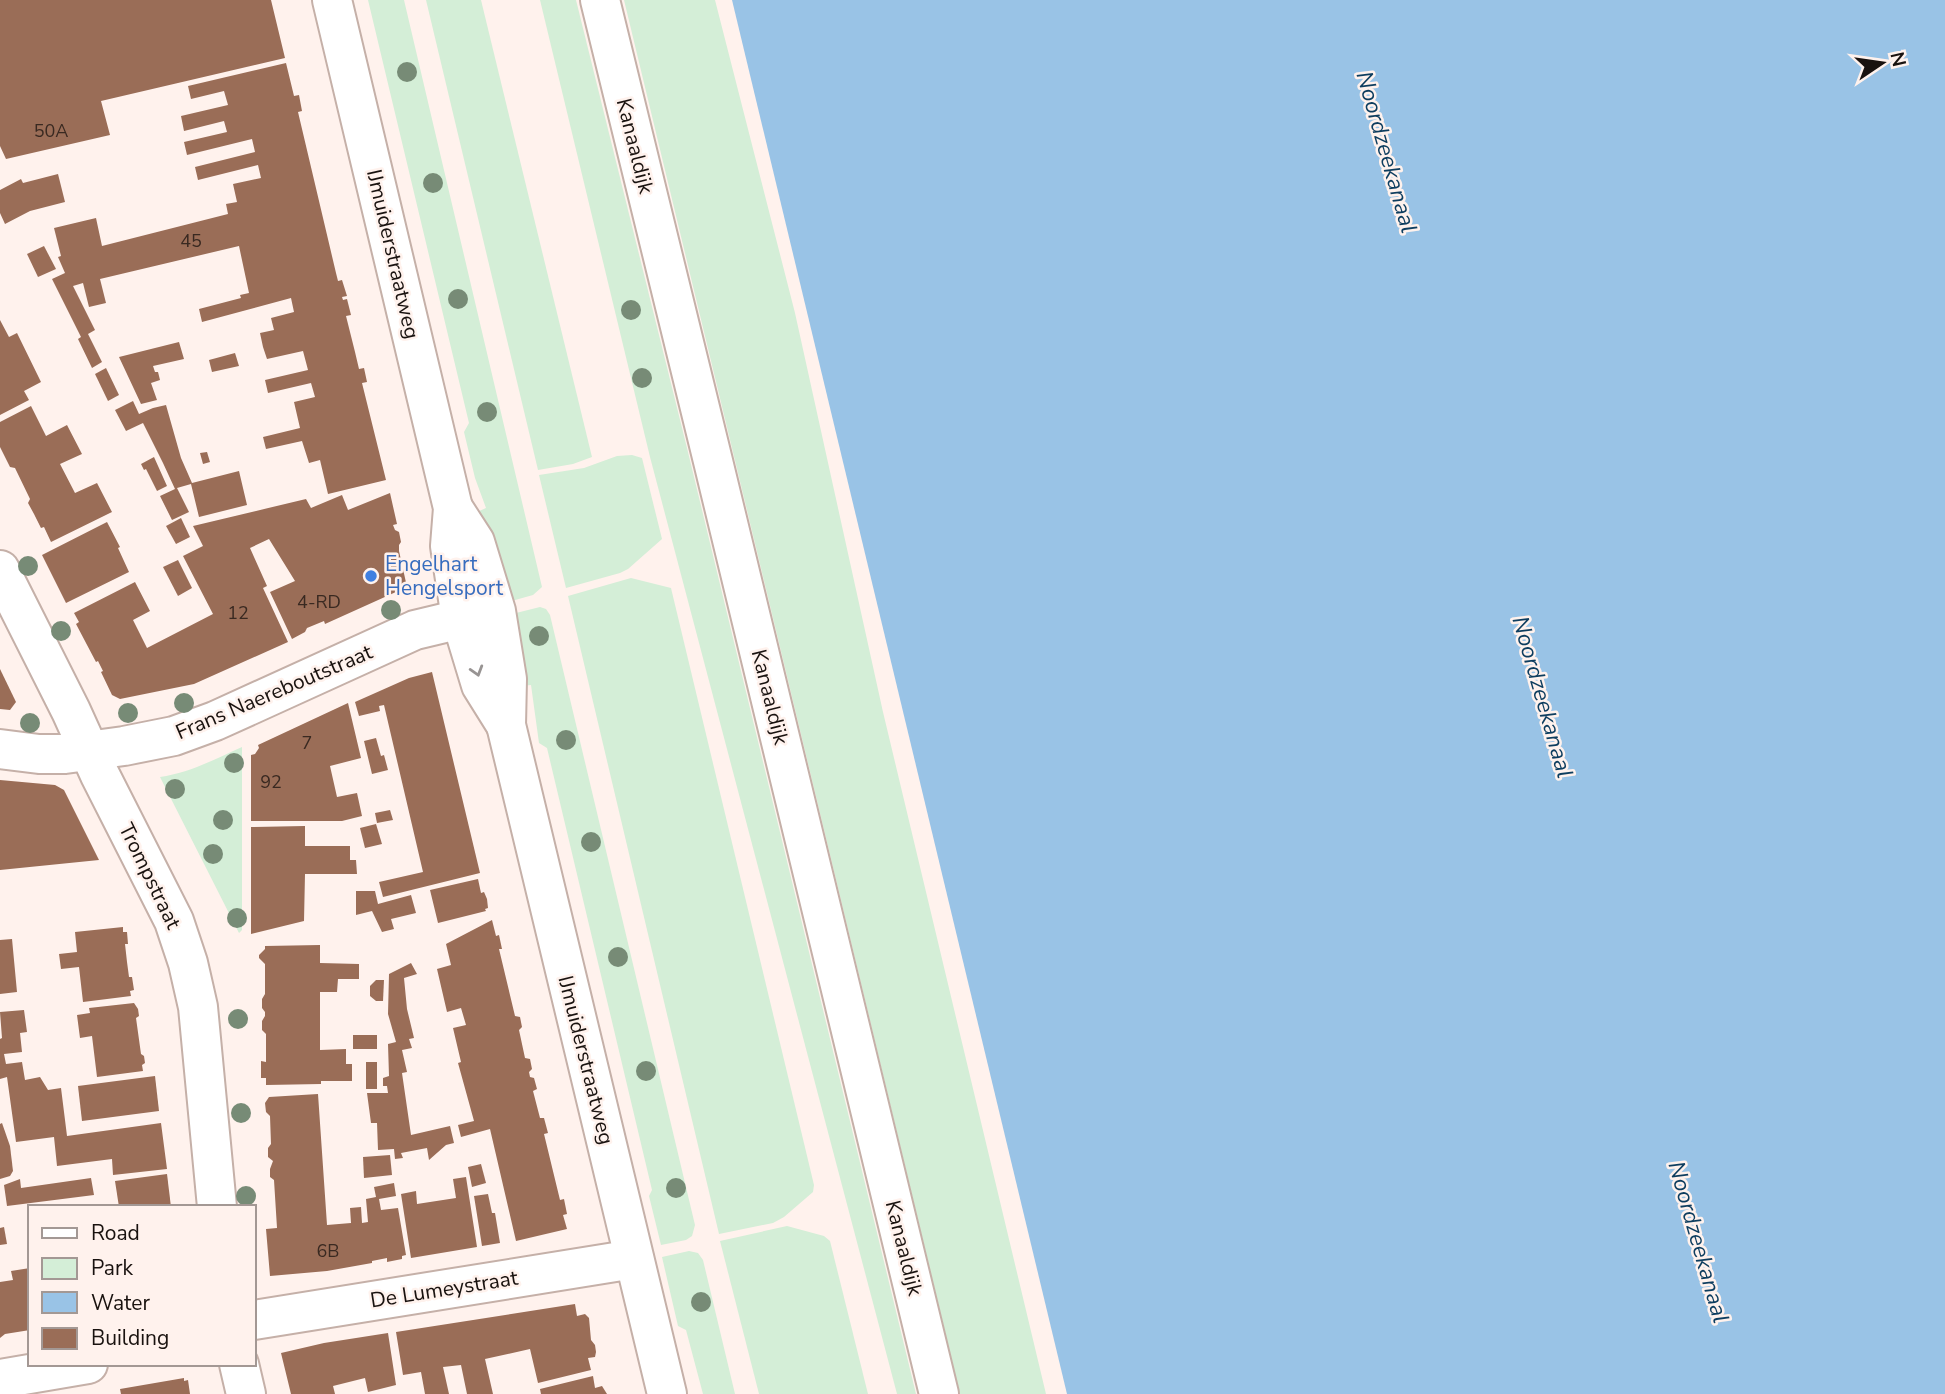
<svg xmlns="http://www.w3.org/2000/svg" width="1945" height="1394" font-family="'Nunito Sans',sans-serif">
	<rect width="100%" height="100%" fill="#fff2ed"/>
	<g fill="#d4eed7">
		<path d="M368,0H404L542,587L533,595L508,602L477,512L486,508L475,478L464,432L469,423Z"/>
		<path d="M426,0H481L592,457L573,464L538,470Z"/>
		<path d="M540,0H576L687,448L916,1394H897L650,457Z"/>
		<path d="M624,0H715L795,313L883,712L1046,1394H960Z"/>
		<path d="M632,455L642,458L662,539L628,569L620,573L566,588L539,475L584,468L617,456Z"/>
		<path d="M631,578L671,588L814,1185L813,1192L784,1217L773,1223L719,1234L568,596Z"/>
		<path d="M540,607L546,609L550,615L695,1225L692,1236L686,1240L661,1245L649,1196L652,1190L547,748L539,743L531,685L521,686L512,614Z"/>
		<path d="M242,747V930L239,933L160,777C189,773 215,759 242,747Z"/>
		<path d="M787,1226L824,1236L830,1241L868,1394H759L720,1241Z"/>
		<path d="M689,1251L698,1253L703,1260L735,1394H703L686,1330L678,1326L662,1257Z"/>
	</g>
	<path fill="#99c3e6" d="M732,0H1945V1394H1067Z"/>
	<g fill="#9a6d57">
		<path d="M0,0H271L285,58L101,101L110,135L6,159L0,146Z"/>
		<path d="M286,63L294,96L299,95L302,111L298,112L336,273L338,281L342,280L347,296L342,297L343,300L347,299L351,315L346,316L355,352L359,369L364,368L367,382L362,383L386,480L328,494L320,460L309,463L302,441L266,449L263,437L300,428L294,402L315,397L311,383L268,393L265,380L308,370L303,351L267,359L263,347L260,333L274,330L271,318L294,312L291,298L202,322L199,309L241,298L240,295L249,293L239,246L100,279L106,303L89,307L83,283L73,286L95,330L88,334L102,362L92,368L78,339L81,337L52,279L65,273L58,257L61,256L54,228L96,218L102,246L228,214L226,204L237,202L233,184L261,178L258,165L198,180L195,167L255,152L252,139L187,155L184,142L227,132L224,121L184,131L181,116L228,105L224,91L191,99L188,86Z"/>
		<path d="M58,174L65,202L30,211L5,224L0,213V190L21,179L23,183Z"/>
		<path d="M44,246L56,269L38,277L27,254Z"/>
		<path d="M0,320L9,337L17,333L41,382L24,391L29,400L0,415Z"/>
		<path d="M179,342L184,359L153,366L155,372H158L160,380L151,383L157,400L141,404L119,357Z"/>
		<path d="M235,353L239,366L212,372L209,360Z"/>
		<path d="M106,368L119,395L108,401L95,374Z"/>
		<path d="M133,401L139,414L153,408L166,405L181,458L192,483L239,471L247,505L199,517L191,484L177,488L189,512L172,520L160,496L175,489L163,463L143,423L126,431L115,410Z"/>
		<path d="M31,406L46,436L67,425L82,454L60,464L75,493L97,483L112,512L51,542L44,527L41,528L34,514L28,503L30,499L15,468L10,467L0,447V422Z"/>
		<path d="M207,452L210,462L203,464L200,453Z"/>
		<path d="M154,457L167,486L157,491L146,469L144,470L141,464Z"/>
		<path d="M390,493L397,524L393,525L395,530L399,532L401,542L399,545V551L407,587L325,624L324,621L307,628L305,632L292,639L270,592L295,581L269,539L250,548L267,586L263,588L288,642L194,684L120,699L112,695L101,672L103,671L98,661L96,662L76,624L79,622L74,613L135,582L150,611L133,620L147,648L213,614L183,556L203,546L193,526L306,499L311,508L342,495L348,510Z"/>
		<path d="M181,518L190,537L176,544L166,526Z"/>
		<path d="M107,522L120,547L118,548L129,572L66,603L42,555Z"/>
		<path d="M178,560L192,588L178,596L163,567Z"/>
		<path d="M0,669L16,702L10,710L0,709Z"/>
		<path d="M432,672L480,873L383,897L379,882L423,872L384,705L379,706L380,711L359,716L355,702L409,678Z"/>
		<path d="M348,703L361,758L330,766L337,797L357,793L362,816L342,821H251V755L255,754L259,748L258,745Z"/>
		<path d="M376,738L381,756L384,755L388,770L372,774L364,741Z"/>
		<path d="M0,780L55,785L64,790L99,860L0,870Z"/>
		<path d="M390,810L393,820L377,823L375,813Z"/>
		<path d="M376,824L382,844L365,848L360,828Z"/>
		<path d="M305,826V846H350V860H356L357,874H305L304,921L251,934V827Z"/>
		<path d="M478,879L481,893L484,892L487,899L488,908L485,909L486,911L438,923L430,890Z"/>
		<path d="M356,891H375L378,904L411,895L416,913L391,919L394,929L382,932L372,911L356,915Z"/>
		<path d="M492,920L496,936L499,935L502,949H499L515,1016L520,1017L522,1027L519,1030L525,1058L530,1059L532,1069L529,1072L530,1077L534,1078L537,1089L533,1091L540,1118H544L548,1133L544,1134L560,1200L564,1199L567,1214L563,1215L567,1229L516,1241L490,1129L461,1137L458,1125L474,1121L458,1063L461,1062L453,1028L466,1025L461,1008L447,1012L437,969L451,965L446,944Z"/>
		<path d="M123,927V932H127L128,944H125L127,962L129,977H132L134,990L130,991L131,996L83,1002L79,967L61,969L59,954L77,952L75,932Z"/>
		<path d="M12,939L17,992L0,994V940Z"/>
		<path d="M320,945V963L359,964V979H338L337,992H320V1050L346,1049V1064H352V1081H321V1084L266,1085V1078H261V1061L266,1062V1034L262,1030V1021L265,1016V1012L262,1008V999L265,994V964L259,958V955L265,949V946Z"/>
		<path d="M411,963L417,974L404,978L407,1009L414,1038L409,1039L412,1048L402,1050L407,1072L402,1073L411,1135L450,1126L454,1143L446,1145L429,1160L427,1148L401,1153L403,1158L395,1159L394,1149L378,1150L377,1123H371L367,1093H388L387,1086H383V1078L389,1076L388,1044L396,1042L388,1014L389,974Z"/>
		<path d="M376,980H384L383,1001H376L370,996V986Z"/>
		<path d="M134,1003L138,1009L139,1016L136,1018L141,1054L144,1056L145,1063L142,1065L143,1071L97,1077L92,1036L80,1038L77,1015L90,1013L89,1008Z"/>
		<path d="M24,1010L27,1032L20,1033L22,1052L4,1054L6,1064L22,1062L25,1080L40,1077L48,1090L61,1088L67,1136L161,1123L167,1169L113,1175L112,1159L57,1166L54,1137L16,1142L7,1077L0,1079V1039L2,1038L0,1012Z"/>
		<rect x="353" y="1035" width="24" height="14"/>
		<rect x="366" y="1062" width="11" height="27"/>
		<path d="M155,1076L159,1111L82,1121L78,1086Z"/>
		<path d="M318,1094L327,1225L351,1223L350,1208L361,1207L362,1223L368,1222L366,1199L376,1197L374,1187L394,1183L396,1196L379,1199L381,1210L398,1208L406,1255L402,1256V1259L387,1262V1258L372,1261V1263L327,1271L270,1276L266,1229L277,1228L274,1180L270,1177V1169L273,1161L268,1157V1148L271,1144L270,1116L266,1112L265,1103L269,1097Z"/>
		<path d="M2,1123L10,1146L13,1171L10,1176L0,1179V1124Z"/>
		<path d="M390,1155L392,1175L364,1178L363,1157Z"/>
		<path d="M481,1164L486,1183L472,1187L468,1167Z"/>
		<path d="M167,1174L171,1207H119L115,1181Z"/>
		<path d="M466,1177L477,1247L411,1258L401,1194L416,1191L417,1204L456,1198L453,1179Z"/>
		<path d="M91,1178L94,1195L7,1206L4,1185L20,1179L21,1188Z"/>
		<path d="M488,1194L492,1213H495L500,1243L482,1246L474,1196Z"/>
		<path d="M4,1227L7,1244L0,1245V1228Z"/>
		<path d="M30,1268V1330L5,1334L0,1338V1282L13,1280L11,1271Z"/>
		<path d="M575,1304L577,1316L585,1314L589,1318L591,1340L595,1345L596,1352L595,1357L588,1358L591,1370L538,1383L530,1349L485,1359L493,1394H467L461,1365L443,1367L449,1394H425L421,1372L403,1375L396,1332Z"/>
		<path d="M388,1333L396,1385L368,1392L365,1378L333,1386L335,1394H291L281,1353L324,1343Z"/>
		<path d="M593,1376L595,1388L602,1386L607,1394H541L540,1389Z"/>
		<path d="M184,1378V1381L188,1380L190,1394H121L120,1389Z"/>
	</g>
	<g fill="none" stroke-linecap="round" stroke-linejoin="round">
		<defs>
			<g id="minor">
				<path d="M0,570L71,711L100,775L174,921L188,963L198,1007L217,1207"/>
				<path d="M0,749L39,754H65L124,746L174,736L215,721L415,630L461,619"/>
				<path d="M254,1320L634,1259"/>
				<path d="M239,1364L246,1394"/>
				<path d="M0,1379L88,1364"/>
			</g>
			<g id="tertiary">
				<path d="M332,0L453,508L450,546L461,619L481,685L506,725"/>
				<path d="M453,508L475,542L496,611L507,679L506,725L667,1394"/>
			</g>
			<path id="secondary" d="M600,0L713,461L939,1394"/>
		</defs>
		<use href="#minor" stroke="#c5b0a8" stroke-width="42"/>
		<use href="#tertiary" stroke="#c5b0a8" stroke-width="42"/>
		<use href="#secondary" stroke="#c5b0a8" stroke-width="42"/>
		<use href="#minor" stroke="#fff" stroke-width="38"/>
		<use href="#tertiary" stroke="#fff" stroke-width="38"/>
		<use href="#secondary" stroke="#fff" stroke-width="38"/>
	</g>
	<g fill="#778b76">
		<circle cx="407" cy="72" r="10"/>
		<circle cx="433" cy="183" r="10"/>
		<circle cx="458" cy="299" r="10"/>
		<circle cx="631" cy="310" r="10"/>
		<circle cx="642" cy="378" r="10"/>
		<circle cx="487" cy="412" r="10"/>
		<circle cx="28" cy="566" r="10"/>
		<circle cx="391" cy="610" r="10"/>
		<circle cx="61" cy="631" r="10"/>
		<circle cx="539" cy="636" r="10"/>
		<circle cx="184" cy="703" r="10"/>
		<circle cx="128" cy="713" r="10"/>
		<circle cx="30" cy="723" r="10"/>
		<circle cx="566" cy="740" r="10"/>
		<circle cx="234" cy="763" r="10"/>
		<circle cx="175" cy="789" r="10"/>
		<circle cx="223" cy="820" r="10"/>
		<circle cx="591" cy="842" r="10"/>
		<circle cx="213" cy="854" r="10"/>
		<circle cx="237" cy="918" r="10"/>
		<circle cx="618" cy="957" r="10"/>
		<circle cx="238" cy="1019" r="10"/>
		<circle cx="646" cy="1071" r="10"/>
		<circle cx="241" cy="1113" r="10"/>
		<circle cx="676" cy="1188" r="10"/>
		<circle cx="246" cy="1196" r="10"/>
		<circle cx="701" cy="1302" r="10"/>
	</g>
	<defs><path id="oneway-chevron" d="M-2-3.5L2.5 0L-2 3.5" fill="none" stroke-width="1.6" stroke-linecap="round" stroke-linejoin="round" transform="scale(1.75)"/></defs>
	<use stroke="#989493" href="#oneway-chevron" transform="translate(477 671) rotate(73)"/>
	<circle fill="#3f7fe0" stroke="#fff2ed" stroke-width="2.5" cx="371" cy="576" r="7"/>
	<g text-anchor="middle" stroke-width="5" stroke-linejoin="round" paint-order="stroke">
		<g font-size="18" fill="#392921">
			<text x="51" y="137">50A</text>
			<text x="191" y="247">45</text>
			<text x="319" y="608">4-RD</text>
			<text x="238" y="619">12</text>
			<text x="307" y="749">7</text>
			<text x="271" y="788">92</text>
			<text x="328" y="1257">6B</text>
		</g>
		<g font-size="21" fill="#19120f" stroke="#fff2ed">
			<text transform="translate(635 146) rotate(76)" y="7">Kanaaldijk</text>
			<text transform="translate(393 254) rotate(77)" y="7">IJmuiderstraatweg</text>
			<text transform="translate(274 692) rotate(-23)" y="7">Frans Naereboutstraat</text>
			<text transform="translate(770 697) rotate(76)" y="7">Kanaaldijk</text>
			<text transform="translate(150 876) rotate(64)" y="7">Trompstraat</text>
			<text transform="translate(586 1060) rotate(76)" y="7">IJmuiderstraatweg</text>
			<text transform="translate(904 1248) rotate(76)" y="7">Kanaaldijk</text>
			<text transform="translate(444 1289) rotate(-9)" y="7">De Lumeystraat</text>
		</g>
		<g font-size="21" fill="#366cbe" stroke="#fff2ed" text-anchor="start">
			<text x="385" y="571">Engelhart<tspan x="385" dy="24">Hengelsport</tspan></text>
		</g>
		<g font-size="23" font-style="italic" fill="#0d3d5f" stroke="#fff2ed">
			<text transform="translate(1387 152) rotate(74)" y="8">Noordzeekanaal</text>
			<text transform="translate(1543 697) rotate(74)" y="8">Noordzeekanaal</text>
			<text transform="translate(1699 1242) rotate(74)" y="8">Noordzeekanaal</text>
		</g>
	</g>
	<rect x="28" y="1205" width="228" height="161" fill="#fff2ed" stroke="#a39894" stroke-width="2"/>
	<rect x="42" y="1228" width="35" height="10" fill="#ffffff" stroke="#a39894" stroke-width="2"/>
	<text x="91" y="1240" font-size="21" fill="#19120f">Road</text>
	<rect x="42" y="1258" width="35" height="21" fill="#d4eed7" stroke="#a39894" stroke-width="2"/>
	<text x="91" y="1275" font-size="21" fill="#19120f">Park</text>
	<rect x="42" y="1292" width="35" height="21" fill="#99c3e6" stroke="#a39894" stroke-width="2"/>
	<text x="91" y="1310" font-size="21" fill="#19120f">Water</text>
	<rect x="42" y="1328" width="35" height="21" fill="#9a6d57" stroke="#a39894" stroke-width="2"/>
	<text x="91" y="1345" font-size="21" fill="#19120f">Building</text>
	<g transform="translate(1882 63) rotate(77)" stroke="#fff2ed" stroke-width="5" paint-order="stroke">
	<path d="M0-5L12 26L0 18L-12 26Z" fill="#19120f"/>
	<text y="-10" font-size="19" font-weight="bold" text-anchor="middle" fill="#19120f">N</text>
	</g>
</svg>
